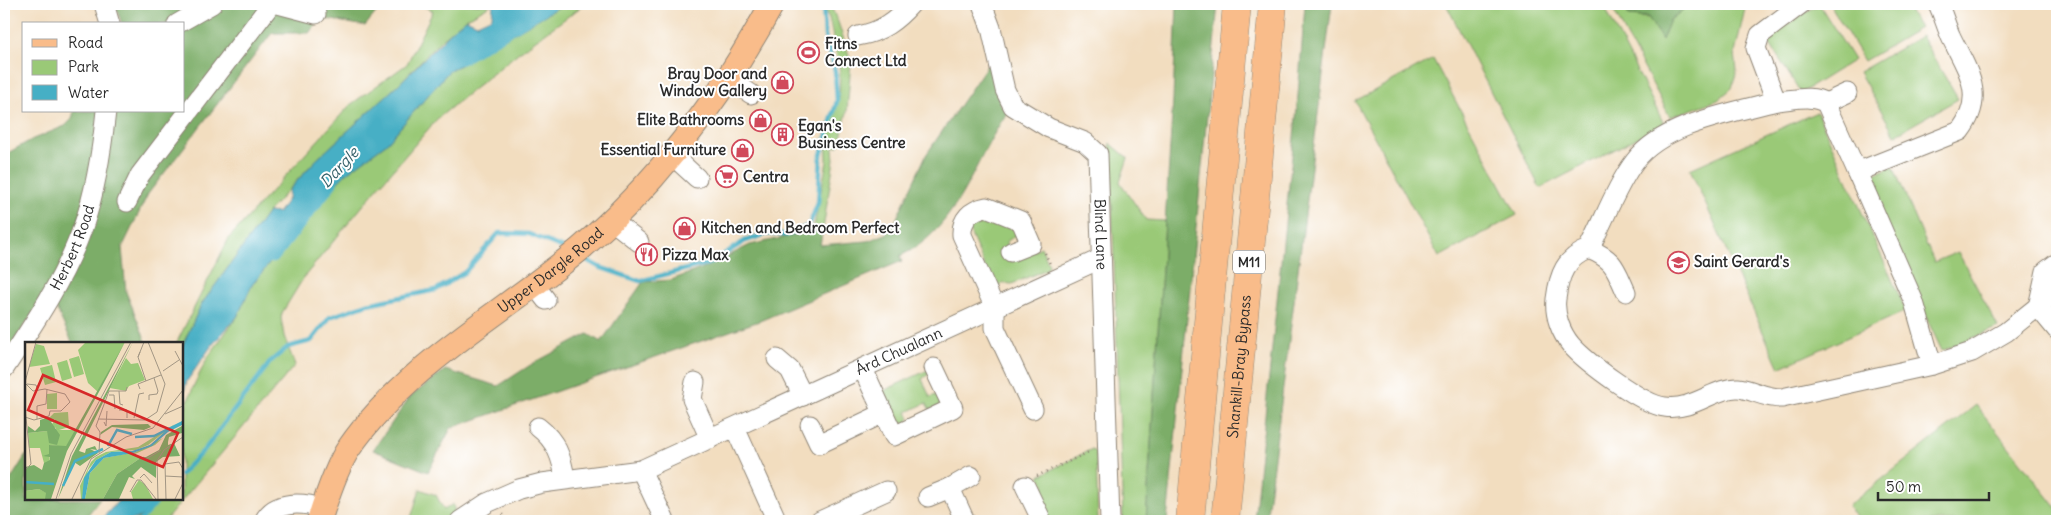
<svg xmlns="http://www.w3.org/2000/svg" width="2061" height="525" font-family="Delius,sans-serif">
	<rect width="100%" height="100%" fill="#fff"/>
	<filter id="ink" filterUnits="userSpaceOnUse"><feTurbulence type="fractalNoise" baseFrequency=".02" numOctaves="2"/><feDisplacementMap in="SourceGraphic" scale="10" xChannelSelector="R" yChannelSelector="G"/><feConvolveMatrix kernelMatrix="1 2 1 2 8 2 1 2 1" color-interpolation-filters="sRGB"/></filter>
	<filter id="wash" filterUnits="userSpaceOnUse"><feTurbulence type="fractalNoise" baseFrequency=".0096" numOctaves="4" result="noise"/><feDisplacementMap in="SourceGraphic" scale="20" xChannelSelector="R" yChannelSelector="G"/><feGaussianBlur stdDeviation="1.12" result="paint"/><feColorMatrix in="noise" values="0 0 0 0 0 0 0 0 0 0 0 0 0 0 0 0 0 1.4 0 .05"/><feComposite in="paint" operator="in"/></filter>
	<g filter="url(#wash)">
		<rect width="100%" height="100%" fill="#f2ddbf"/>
		<g fill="#9ac977" stroke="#627a51">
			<path d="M419,4H492L466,19L440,41L398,85L315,161L268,212L201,305L181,349V344H176L229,238L350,105L407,64L433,11Z"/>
			<path d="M564,4H585L518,53L437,119L380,185L304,277L282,313L281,318L284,336L295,365L165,521H135L151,510L160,499H181V420L194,385L208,357L237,317L252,285L318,202L348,172L387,143L448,72Z"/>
			<path d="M822,4L832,9L838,22L851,61L847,112L839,146L833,147L834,160L823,229L811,231L814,226L827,161L826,129L839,99L840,71L829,18Z"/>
			<path d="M1446,4H1603L1664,124L1540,188Z"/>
			<path d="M1610,4H1627L1629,16L1670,20L1690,4H1746L1735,53L1737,71L1732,88L1718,100L1670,117Z"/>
			<path d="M1819,4L1854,60L1801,93L1766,38Z"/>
			<path d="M1830,4H1905L1920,28L1864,61Z"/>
			<path d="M1921,36L1958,99L1895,135L1859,72Z"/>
			<path d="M1433,59L1517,215L1439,257L1355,101Z"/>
			<path d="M1817,112L1906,311L1779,368L1690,169Z"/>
			<path d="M1110,143L1128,158L1120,182L1146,220L1165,221L1146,521H1123Z"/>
			<path d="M1893,166L1934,262L1958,252L1998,327L1942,351L1875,208L1868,177Z"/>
			<path d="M976,213L1016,223L1019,233L1006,242L1013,261L1041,247L1049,265L1047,269L1012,284L1003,283L998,286L990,279L966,223Z"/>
			<path d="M928,370L929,374L922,379L930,397L939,394L941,402L939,406L930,410L926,403L907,412L910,418L905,424L895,421L881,392Z"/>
			<path d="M1976,405L2057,508V521H1859L1848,506Z"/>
			<path d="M1092,449L1096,453L1098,521H1048C1043,509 1035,498 1045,487L1039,476Z"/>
			<path d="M420,489L436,495L444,510L453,504L455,514L447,521H410Z"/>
		</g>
		<g fill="#7bad68" stroke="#536c4a">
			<path d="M115,4H383L365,26L321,18L309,33H272L148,194L122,248L126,292L147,344H73L55,306L110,111H184V24H122Z"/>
			<path d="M1177,4H1218L1167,521H1146L1173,99Z"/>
			<path d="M1305,4H1332L1266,521H1254L1297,108Z"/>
			<path d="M1627,4H1690L1670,20L1662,40L1648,17L1628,16Z"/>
			<path d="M992,58L1000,103L1007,113C973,162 958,230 900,256L902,261L762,320L451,428L428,472L373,450L410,397L445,370L498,386L532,364L588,334L601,342L643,282L671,280L706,267L750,245L823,229L820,245L867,241L886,234L894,224L926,155Z"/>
			<path d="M74,111H99L91,184L60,273L4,356V155L33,139L65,126L72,119Z"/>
			<path d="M26,455V499H100L83,521H4V490Z"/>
		</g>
		<g fill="#46afc5" stroke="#386d78">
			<path d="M493,4H564L516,31C500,22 484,32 485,50L448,72L387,143L348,172L318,202L294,212L292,217V236L252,285L237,317L212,345L187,381L181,402V349L201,305L268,212L278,213L288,199L289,190L315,161L398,85L456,27L466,19L477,24L492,17Z"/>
			<path d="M120,499H156C143,525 126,521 100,521Z"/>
		</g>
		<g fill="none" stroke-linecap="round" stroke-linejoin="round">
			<g stroke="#46afc5" stroke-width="4.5">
				<path d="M581,257L599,267L640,281L710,263L745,241L767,234L787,235L809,225L818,203L821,155L837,101L835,71L825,36L823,4"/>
				<path d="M181,474L205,449L271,361L288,347L311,341L330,317L367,304L436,290L465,272L499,233L529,234L568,250"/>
				<path d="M140,521L160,499"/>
			</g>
			<g stroke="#46afc5" stroke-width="26">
				<path d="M459,52L538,4"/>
				<path d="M270,250L325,180"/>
			</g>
		</g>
	</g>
	<g filter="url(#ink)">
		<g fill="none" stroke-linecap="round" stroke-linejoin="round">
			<defs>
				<g id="minor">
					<path d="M104,4L110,24"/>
					<path d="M278,4L316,14"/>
					<path id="s1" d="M982,4L991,28L1005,90L1013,106L1049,128L1085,142L1098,154L1110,521"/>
					<path d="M1801,4L1760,35L1756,48L1776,101C1732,113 1664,123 1635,161C1617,184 1603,223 1589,249C1565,258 1559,275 1556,299C1554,315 1561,333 1571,345C1586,362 1643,405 1665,407C1693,411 1715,387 1738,388C1752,389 1763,398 1782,398L1932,365L1972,352L2006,332L2051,296L2057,293"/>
					<path d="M177,24L212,4"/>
					<path d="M858,36C881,32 896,21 911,4"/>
					<path d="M728,78L751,94"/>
					<path d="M1776,101C1793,100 1812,94 1826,103L1857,172"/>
					<path d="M1826,103L1847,93"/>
					<path d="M672,155L697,178"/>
					<path d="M127,202L140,175L271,4"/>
					<path d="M611,220L639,242"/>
					<path d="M1589,249C1615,260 1615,268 1626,292"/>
					<path d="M1011,252L1031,244L1021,221L986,207C971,210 961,219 962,235L995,308V328L1033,409"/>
					<path d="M2057,263L2046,271L2038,307L2057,330"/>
					<path d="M533,283L546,300"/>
					<path d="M777,359L790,370L803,396"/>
					<path d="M1932,365L1914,302L1857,172L1960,131C1987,96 1967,70 1951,37C1946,26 1943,14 1938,4"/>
					<path id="s2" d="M4,369C34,324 65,278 83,227C96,190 102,149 106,111"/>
					<path d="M863,369L894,436L953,408L934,368"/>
					<path d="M695,382L692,399L710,439"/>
					<path d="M810,425L819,444L884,413"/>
					<path d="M538,427C556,441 562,457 565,479"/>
					<path d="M735,428L777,521"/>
					<path d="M641,470L665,521"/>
					<path d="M1025,486L1042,521"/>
					<path d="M950,488L965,521"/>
					<path d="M928,497L950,488L971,476"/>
					<path d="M264,521C275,500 303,502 323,509"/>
					<path id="s3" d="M460,521L487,503L519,489L542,483L641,470L1100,259"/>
					<path d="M820,521L886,491"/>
				</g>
				<g id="major">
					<path id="s4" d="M319,521C325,502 338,464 349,448C408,363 502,314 580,249C660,181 722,96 772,4"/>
				</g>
				<g id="highway">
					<path d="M1190,521L1237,4"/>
					<path id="s5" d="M1225,521L1273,4"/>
				</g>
			</defs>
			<use href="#minor" stroke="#8e8475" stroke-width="21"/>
			<use href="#major" stroke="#8e8475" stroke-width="26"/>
			<use href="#highway" stroke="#8e8475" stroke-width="29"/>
			<g stroke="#8e8475" stroke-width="2.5" stroke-dasharray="1 4" stroke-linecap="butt">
				<path d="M1045,253L1050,264"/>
				<path d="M1037,476L1091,451"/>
				<path d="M503,514L506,521"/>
			</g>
			<use href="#minor" stroke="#fff" stroke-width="19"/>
			<use href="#major" stroke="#f9bc8a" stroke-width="24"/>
			<use href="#highway" stroke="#f9bc8a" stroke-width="28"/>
		</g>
	</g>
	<defs>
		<symbol id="stadium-ring" viewBox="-11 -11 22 22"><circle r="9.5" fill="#fff" stroke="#d1495b" stroke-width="1.5"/><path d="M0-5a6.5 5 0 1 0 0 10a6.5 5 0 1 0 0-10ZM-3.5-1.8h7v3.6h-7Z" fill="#d1495b"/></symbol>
		<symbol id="shop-ring" viewBox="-11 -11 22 22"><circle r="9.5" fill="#fff" stroke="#d1495b" stroke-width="1.5"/><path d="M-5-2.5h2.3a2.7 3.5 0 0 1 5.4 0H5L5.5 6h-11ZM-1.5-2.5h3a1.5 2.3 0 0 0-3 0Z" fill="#d1495b"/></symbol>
		<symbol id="building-ring" viewBox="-11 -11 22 22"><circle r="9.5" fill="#fff" stroke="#d1495b" stroke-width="1.5"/><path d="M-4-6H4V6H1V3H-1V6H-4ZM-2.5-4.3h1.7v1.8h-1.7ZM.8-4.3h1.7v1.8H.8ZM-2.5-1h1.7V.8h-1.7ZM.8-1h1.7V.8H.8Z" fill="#d1495b"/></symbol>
		<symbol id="supermarket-ring" viewBox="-11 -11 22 22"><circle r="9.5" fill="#fff" stroke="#d1495b" stroke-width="1.5"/><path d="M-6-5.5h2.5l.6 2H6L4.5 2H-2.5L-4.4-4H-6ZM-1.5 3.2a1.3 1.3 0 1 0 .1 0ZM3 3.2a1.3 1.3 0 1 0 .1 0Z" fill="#d1495b"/></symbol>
		<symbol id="restaurant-ring" viewBox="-11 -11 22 22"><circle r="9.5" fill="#fff" stroke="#d1495b" stroke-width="1.5"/><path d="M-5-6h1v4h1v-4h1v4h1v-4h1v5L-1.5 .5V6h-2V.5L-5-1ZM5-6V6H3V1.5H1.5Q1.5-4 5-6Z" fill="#d1495b"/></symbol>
		<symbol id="school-ring" viewBox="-11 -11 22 22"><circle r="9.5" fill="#fff" stroke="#d1495b" stroke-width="1.5"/><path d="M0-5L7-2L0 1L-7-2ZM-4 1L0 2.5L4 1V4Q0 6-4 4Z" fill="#d1495b"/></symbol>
	</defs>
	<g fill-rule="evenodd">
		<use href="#stadium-ring" x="796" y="40" width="25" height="25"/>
		<use href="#shop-ring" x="770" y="70" width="25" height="25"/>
		<use href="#shop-ring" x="748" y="108" width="25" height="25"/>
		<use href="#building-ring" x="770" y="122" width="25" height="25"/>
		<use href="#shop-ring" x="730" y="138" width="25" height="25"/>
		<use href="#supermarket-ring" x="714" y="164" width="25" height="25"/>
		<use href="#shop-ring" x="672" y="216" width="25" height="25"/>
		<use href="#restaurant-ring" x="634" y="242" width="25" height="25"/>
		<use href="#school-ring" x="1666" y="250" width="25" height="25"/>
	</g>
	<g text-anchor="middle" stroke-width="4" stroke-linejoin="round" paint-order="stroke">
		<rect fill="#fff" stroke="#6b6b6b" stroke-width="1" x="1233" y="250.5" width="32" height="23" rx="4"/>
		<g font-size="14" font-weight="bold" fill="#2b2b2b">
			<text x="1249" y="267">M11</text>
		</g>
		<g font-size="15" font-weight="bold" fill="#2b2b2b" stroke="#fff" text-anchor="start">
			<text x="825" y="49">Fitns<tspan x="825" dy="17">Connect Ltd</tspan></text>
			<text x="767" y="79" text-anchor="end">Bray Door and<tspan x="767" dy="17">Window Gallery</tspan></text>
			<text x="744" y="125" text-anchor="end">Elite Bathrooms</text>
			<text x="798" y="131">Egan's<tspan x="798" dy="17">Business Centre</tspan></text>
			<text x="726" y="155" text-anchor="end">Essential Furniture</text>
			<text x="743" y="182">Centra</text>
			<text x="701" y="233">Kitchen and Bedroom Perfect</text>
			<text x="662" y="260">Pizza Max</text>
			<text x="1694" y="267">Saint Gerard's</text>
		</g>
		<g font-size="15" fill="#2b2b2b" stroke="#fff">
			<text dy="5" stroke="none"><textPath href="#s1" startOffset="286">Blind Lane</textPath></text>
			<text dy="5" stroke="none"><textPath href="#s2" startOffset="140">Herbert Road</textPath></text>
			<text dy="5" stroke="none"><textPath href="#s4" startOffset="349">Upper Dargle Road</textPath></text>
			<text dy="5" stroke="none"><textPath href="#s3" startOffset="475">Árd Chualann</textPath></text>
			<text dy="5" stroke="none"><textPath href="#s5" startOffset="155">Shankill-Bray Bypass</textPath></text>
		</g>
		<g font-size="16" font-style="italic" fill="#366069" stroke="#fff">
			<text transform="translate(339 167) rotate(-47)" y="6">Dargle</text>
		</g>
	</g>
	<g transform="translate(25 342)">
		<rect width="158" height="158" fill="#f2ddbf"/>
		<path d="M61,0H100L73,50L63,41L53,8ZM11,2L19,4L25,22L4,25ZM54,14L59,32L49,35L44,17ZM101,16L106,22L113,21L120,38L104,44L101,49L85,46ZM42,18L47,36L37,39L32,21ZM27,23L31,40L20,43L15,26ZM32,51V67H22V52ZM43,70L44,85L34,88H51L41,105L24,103L25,122L19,121L15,106H4L3,91L22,89L32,103L31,86L26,84L30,77H23L29,71ZM150,82L123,103L111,108L86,110L71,118L63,128L57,157H56L55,144L66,120L71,115L81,110L113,105ZM138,96L130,103L110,112L114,117L92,132L78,157H60L65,131L79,116L111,110ZM114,138L120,142L128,157H108L106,150ZM14,147L24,152V157H0V149Z" fill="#9ac977"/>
		<path d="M100,0L82,35L42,109L26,157H20L21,151L14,147L0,149V125L9,123L17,128L19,121L25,118V115L18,114L24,112V103L41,104ZM108,0L54,109L60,111L61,107L70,104L72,108L65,107L73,111L55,124L49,120L33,157L47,114ZM24,75L32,79L26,80L35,93L32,103L24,101L22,89L3,91V84L10,89L15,84V78ZM123,82L126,85L119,88L87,85L75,93L76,90L87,83ZM157,84V91L144,95L143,100V103L149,101L155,114L138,115L131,120V136L116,125L107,134L110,137L104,135L94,157H78L92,132L114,117L112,115H121L134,108L141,93Z" fill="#7bad68"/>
		<path d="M157,79V83L143,90L127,104L108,111L79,116L65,131L60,157H57L59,136L71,118L86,110L107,109L125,103L145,85Z" fill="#46afc5"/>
		<path fill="none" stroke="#46afc5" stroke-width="2.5" d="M110,95L129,94L145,86M83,104L92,88L107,92M0,140L29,142M38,144L50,119L78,107"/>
		<path fill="none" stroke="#a29684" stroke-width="1" d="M150,9L158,24M115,10L113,15L119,0M113,15L121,39M138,29L154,18M0,40L11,0M0,41L8,49L20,47L40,52L45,60L36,69H25L24,74L9,78L0,75M2,42L11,43L13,49M115,47L113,42L136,33M94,49L95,62L98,63M84,53H89L90,67M124,58V53L132,52L133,49L129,36M0,67L6,122L0,128M94,68H102V76M140,72L158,64M109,76L114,52L119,51M12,77V64L21,62L22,47M73,77L120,78L132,70L140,42L123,0M79,80L81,84L82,69M74,111L75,90L71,84L84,49H101L102,45M118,115L121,117L136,108M140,134L158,135M115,136L119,132L127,141M105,150L112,138H116L131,157M31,157L46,112L106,0M47,157L66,117L101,95L128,86L158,48M133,157L132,119L139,108L158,95M141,157L140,122L154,120L158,127M150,157L158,141"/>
		<path fill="#d62828" fill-opacity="0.15" stroke="#d62828" stroke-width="2.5" d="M18,33L153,91L138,125L3,68Z"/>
		<rect width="158" height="158" fill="none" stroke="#2b2b2b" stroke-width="2.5"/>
	</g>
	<rect width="2061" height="525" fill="none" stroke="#fff" stroke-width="20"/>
	<rect x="22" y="22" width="162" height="90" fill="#ffffff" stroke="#aaaaaa"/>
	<rect x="32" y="39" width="25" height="8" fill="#f9bc8a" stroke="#aaaaaa"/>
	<text x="68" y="48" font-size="15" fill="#2b2b2b">Road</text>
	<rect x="32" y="60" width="25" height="15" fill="#9ac977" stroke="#aaaaaa"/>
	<text x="68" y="72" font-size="15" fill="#2b2b2b">Park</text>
	<rect x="32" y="85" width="25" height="15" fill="#46afc5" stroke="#aaaaaa"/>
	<text x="68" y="98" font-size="15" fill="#2b2b2b">Water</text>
	<path d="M1878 492v8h111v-8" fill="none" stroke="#2b2b2b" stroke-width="2.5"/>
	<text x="1886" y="492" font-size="15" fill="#2b2b2b" stroke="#ffffff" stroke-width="4" paint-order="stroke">50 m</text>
</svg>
